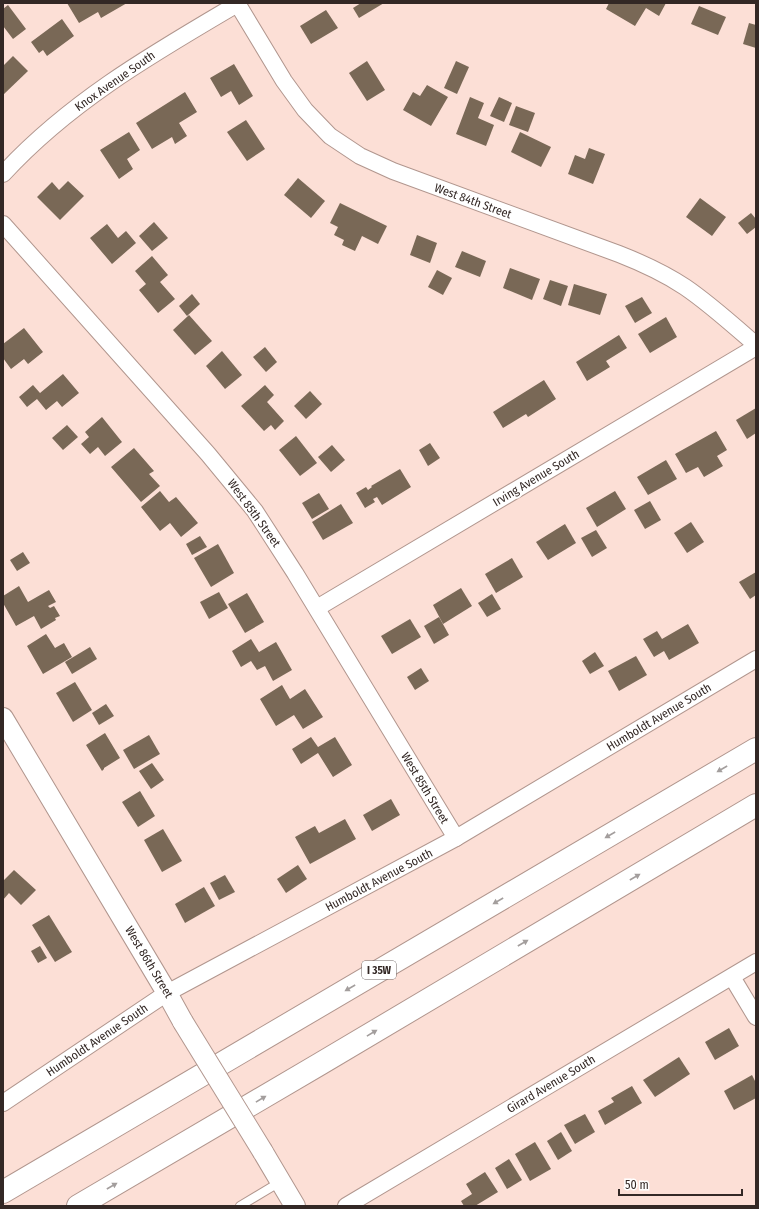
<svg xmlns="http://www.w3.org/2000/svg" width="759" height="1209" font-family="'Fira Sans Condensed',sans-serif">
	<rect width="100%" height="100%" fill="#fcdfd6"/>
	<g fill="#796856">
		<path d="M67,3H127L101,18L98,12L79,23Z"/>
		<path d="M361,3H384L359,18L353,8Z"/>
		<path d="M609,3H666L659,16L646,8L635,26L606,9Z"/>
		<path d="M8,5L26,29L13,39L3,26V9Z"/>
		<path d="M699,6L726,17L718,35L691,24Z"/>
		<path d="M326,10L338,28L311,44L300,26Z"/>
		<path d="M62,19L74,36L47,56L43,50L39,53L31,42Z"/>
		<path d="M749,23L756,25V48L743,44Z"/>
		<path d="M13,56L28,71L3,95V66Z"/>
		<path d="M367,61L385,90L367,101L349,73Z"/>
		<path d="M456,61L469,67L457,94L444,88Z"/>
		<path d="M234,64L253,96L239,105L231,91L221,97L210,78Z"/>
		<path d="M427,85L448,97L431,126L403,110L413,92L420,96Z"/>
		<path d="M185,92L197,112L179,123L187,136L175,144L172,137L152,149L136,123Z"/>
		<path d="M470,97L484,103L478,118L494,125L486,146L456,134Z"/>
		<path d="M499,97L512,103L504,122L490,116Z"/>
		<path d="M516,106L535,113L528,132L509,125Z"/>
		<path d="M246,120L265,149L247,161L227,132Z"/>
		<path d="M129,132L140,150L127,159L133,169L119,179L100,150Z"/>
		<path d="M520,132L551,147L541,167L511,152Z"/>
		<path d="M589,148L605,154L593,184L568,174L575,155L585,159Z"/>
		<path d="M298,178L325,201L311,218L284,195Z"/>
		<path d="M68,181L84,196L60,220L37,197L52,182L59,190Z"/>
		<path d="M700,198L726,217L712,236L686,217Z"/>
		<path d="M340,203L387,226L378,244L362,236L355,251L342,245L344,240L334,235L338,227L330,223Z"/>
		<path d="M751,213L756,219V227L747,234L738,223Z"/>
		<path d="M154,222L168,238L152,251L139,236Z"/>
		<path d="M107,224L118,238L126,231L136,243L112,264L90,238Z"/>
		<path d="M417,235L437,243L430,263L410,255Z"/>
		<path d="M462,251L486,261L480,277L455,267Z"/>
		<path d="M152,256L168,275L160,282L175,299L158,313L139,290L146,284L135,271Z"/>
		<path d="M510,268L540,279L532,300L503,288Z"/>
		<path d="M437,270L452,278L443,295L428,287Z"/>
		<path d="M550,280L568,286L561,306L543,299Z"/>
		<path d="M574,284L607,294L600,315L568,305Z"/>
		<path d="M192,294L200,304L187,316L179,306Z"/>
		<path d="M642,297L652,313L635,323L625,306Z"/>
		<path d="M189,315L212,341L195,355L173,330Z"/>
		<path d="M666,317L677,337L650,353L638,334Z"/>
		<path d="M24,328L43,352L28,364L24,359L11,369L3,358V344Z"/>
		<path d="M619,335L627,348L606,361L610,367L587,381L576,362Z"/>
		<path d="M265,347L277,362L266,372L253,357Z"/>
		<path d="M222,351L242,375L225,389L206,366Z"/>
		<path d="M63,374L79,393L62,407L57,401L46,410L37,399L27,407L19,397L33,385L40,393Z"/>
		<path d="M544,380L556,399L528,417L526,414L503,428L493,412Z"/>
		<path d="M265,385L274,395L267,402L284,421L275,430L271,425L264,431L241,406Z"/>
		<path d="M310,391L322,404L306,419L294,406Z"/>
		<path d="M756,408V433L747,439L736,420Z"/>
		<path d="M102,417L122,442L105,456L98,447L90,454L81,444L89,437L85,432Z"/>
		<path d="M67,425L78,437L63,450L52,438Z"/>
		<path d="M716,431L727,450L717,456L723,466L704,477L698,467L686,473L675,454Z"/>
		<path d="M296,436L317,463L300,476L279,450Z"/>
		<path d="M430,443L440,458L428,466L419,450Z"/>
		<path d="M332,445L345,460L331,472L318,457Z"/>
		<path d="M134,448L154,471L149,474L160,486L141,502L111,467Z"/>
		<path d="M666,460L677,479L648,495L637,477Z"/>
		<path d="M400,469L411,487L382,505L377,497L373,499L375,502L365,508L356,493L366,487L368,490L372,487L371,486Z"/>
		<path d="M160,491L169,502L176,497L198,523L181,537L170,523L160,531L141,507Z"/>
		<path d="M615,491L626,509L597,527L586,508Z"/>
		<path d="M319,493L329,509L312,519L302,503Z"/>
		<path d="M650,501L661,520L645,529L634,510Z"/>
		<path d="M341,504L353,523L323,540L312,522Z"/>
		<path d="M691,522L704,542L687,553L674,533Z"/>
		<path d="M565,524L576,543L548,560L536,542Z"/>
		<path d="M596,530L607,548L592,557L581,538Z"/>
		<path d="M200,536L207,547L192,555L186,544Z"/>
		<path d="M218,544L234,573L211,587L194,558Z"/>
		<path d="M23,552L30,563L17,571L10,560Z"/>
		<path d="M512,558L523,577L496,593L485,574Z"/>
		<path d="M756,572V595L750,599L739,582Z"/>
		<path d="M19,586L28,602L49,590L56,602L48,606L50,608L54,606L60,616L55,618L56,620L41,629L34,616L16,626L3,603V596Z"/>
		<path d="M461,588L472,606L443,624L433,605Z"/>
		<path d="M219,592L228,608L209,619L200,602Z"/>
		<path d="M247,593L264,622L245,633L228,604Z"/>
		<path d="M492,594L501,609L487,617L478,603Z"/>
		<path d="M439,617L449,635L434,644L424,626Z"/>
		<path d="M410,619L421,637L392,654L381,636Z"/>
		<path d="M688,624L699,643L669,660L664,651L654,657L643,639L657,631L662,639Z"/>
		<path d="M46,634L55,648L64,643L72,657L43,674L27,646Z"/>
		<path d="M251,639L259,652L276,642L292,670L273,681L265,666L257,670L251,661L241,667L232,651Z"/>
		<path d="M90,647L97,659L72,674L65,662Z"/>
		<path d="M595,652L604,666L590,674L582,661Z"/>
		<path d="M636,656L647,675L619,691L608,671Z"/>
		<path d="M421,668L429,681L415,690L407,677Z"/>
		<path d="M75,682L92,710L73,722L56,693Z"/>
		<path d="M282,685L290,699L305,689L323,717L303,729L294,715L276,726L260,699Z"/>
		<path d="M106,704L114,716L99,725L92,713Z"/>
		<path d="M105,733L120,758L104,768V769L102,771L86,745Z"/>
		<path d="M149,735L160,754L134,769L123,750Z"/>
		<path d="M311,737L318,747L335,737L352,765L333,777L318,753L301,764L292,749Z"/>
		<path d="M152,763L164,780L151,789L139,771Z"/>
		<path d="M140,791L155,816L138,827L122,802Z"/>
		<path d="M391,799L400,815L372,831L363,815Z"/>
		<path d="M345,819L356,839L310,864L295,837L315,826L319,833Z"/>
		<path d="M163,829L182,861L162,872L144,840Z"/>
		<path d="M298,865L307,879L286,893L277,879Z"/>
		<path d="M14,870L36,890L21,905L9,893L3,900V881Z"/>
		<path d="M225,875L235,892L219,900L210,883Z"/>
		<path d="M204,887L215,906L185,923L175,904Z"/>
		<path d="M49,915L72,952L55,962L32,925Z"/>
		<path d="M40,946L47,958L38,963L31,951Z"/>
		<path d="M729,1028L739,1046L715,1060L705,1042Z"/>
		<path d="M679,1057L690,1074L655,1097L643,1080Z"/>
		<path d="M752,1075L756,1083V1098L734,1110L724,1091Z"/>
		<path d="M632,1086L642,1103L605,1125L598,1111L614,1102L611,1098Z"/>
		<path d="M585,1114L595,1132L575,1144L564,1125Z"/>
		<path d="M561,1132L572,1151L558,1160L547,1141Z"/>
		<path d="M535,1142L551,1169L530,1181L515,1154Z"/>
		<path d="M509,1159L522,1180L507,1189L495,1168Z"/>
		<path d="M485,1172L498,1192L475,1206H464L461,1201L472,1194L466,1184Z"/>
	</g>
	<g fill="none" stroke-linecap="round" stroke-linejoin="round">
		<defs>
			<path id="service" d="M240,1206L280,1182"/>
			<g id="minor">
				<path d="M237,3L284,81L305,110L330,136L360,156L393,171L619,254C642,263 664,273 685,287C710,304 733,325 756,345"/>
				<path d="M3,174C70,101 154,53 239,3"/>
				<path d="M3,224L208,454L255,511L295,573L456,838"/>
				<path d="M317,608L756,347"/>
				<path d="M732,977L756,1017"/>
				<path d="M3,1103L167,993L456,838L756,659"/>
				<path d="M346,1206L756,962"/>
			</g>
			<g id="tertiary">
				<path d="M3,718L167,993L183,1022"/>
				<path d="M263,1152L295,1206"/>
			</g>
			<g id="motorway">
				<path d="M3,1192L756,749"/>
				<path d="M78,1206C305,1074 530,939 756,805"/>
			</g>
		</defs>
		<use href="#service" stroke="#b1968e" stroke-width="10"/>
		<use href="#minor" stroke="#b1968e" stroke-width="18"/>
		<use href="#tertiary" stroke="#b1968e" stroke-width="22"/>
		<use href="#motorway" stroke="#b1968e" stroke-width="24"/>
		<use href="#service" stroke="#fff" stroke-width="8"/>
		<use href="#minor" stroke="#fff" stroke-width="16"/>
		<use href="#tertiary" stroke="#fff" stroke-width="20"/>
		<use href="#motorway" stroke="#fff" stroke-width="22"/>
		<defs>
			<path id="tertiary-bridge" d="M183,1022L263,1152"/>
		</defs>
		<use href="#tertiary-bridge" stroke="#b1968e" stroke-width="22" stroke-linecap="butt"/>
		<use href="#tertiary-bridge" stroke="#fff" stroke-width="20"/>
	</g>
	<defs><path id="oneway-solid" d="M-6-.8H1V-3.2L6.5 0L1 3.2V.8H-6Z"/></defs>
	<g fill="#a39e9d">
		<use href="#oneway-solid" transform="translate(722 769) rotate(150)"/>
		<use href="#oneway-solid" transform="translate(610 835) rotate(150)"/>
		<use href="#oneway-solid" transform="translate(635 877) rotate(-30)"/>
		<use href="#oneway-solid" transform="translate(498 901) rotate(150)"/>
		<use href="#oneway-solid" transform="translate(523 943) rotate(-30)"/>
		<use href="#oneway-solid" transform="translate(350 988) rotate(150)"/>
		<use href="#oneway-solid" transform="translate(372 1033) rotate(-31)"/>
		<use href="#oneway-solid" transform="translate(261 1099) rotate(-31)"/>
		<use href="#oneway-solid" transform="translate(112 1186) rotate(-30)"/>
	</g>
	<g text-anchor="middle" stroke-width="4" stroke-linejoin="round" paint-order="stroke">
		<rect fill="#fff" stroke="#706866" stroke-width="1" x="362" y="961" width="34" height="18" rx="3"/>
		<g font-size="11" font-weight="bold" fill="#332825">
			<text x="379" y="974">I 35W</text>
		</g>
		<g font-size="12" fill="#332825" stroke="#fff">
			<text transform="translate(115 81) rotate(-35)" y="4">Knox Avenue South</text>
			<text transform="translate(473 201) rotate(20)" y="4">West 84th Street</text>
			<text transform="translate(536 478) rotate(-31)" y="4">Irving Avenue South</text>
			<text transform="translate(254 513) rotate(54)" y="4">West 85th Street</text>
			<text transform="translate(659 717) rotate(-31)" y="4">Humboldt Avenue South</text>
			<text transform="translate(425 788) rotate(59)" y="4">West 85th Street</text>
			<text transform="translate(379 880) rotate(-28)" y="4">Humboldt Avenue South</text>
			<text transform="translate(149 962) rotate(59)" y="4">West 86th Street</text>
			<text transform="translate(97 1040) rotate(-34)" y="4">Humboldt Avenue South</text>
			<text transform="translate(551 1084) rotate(-31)" y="4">Girard Avenue South</text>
		</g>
	</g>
	<rect width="759" height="1209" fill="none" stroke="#332825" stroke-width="8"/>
	<path d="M619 1189v6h123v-6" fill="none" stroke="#332825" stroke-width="2"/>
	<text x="625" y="1189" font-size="12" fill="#332825" stroke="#ffffff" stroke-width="3" paint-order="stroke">50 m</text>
</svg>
